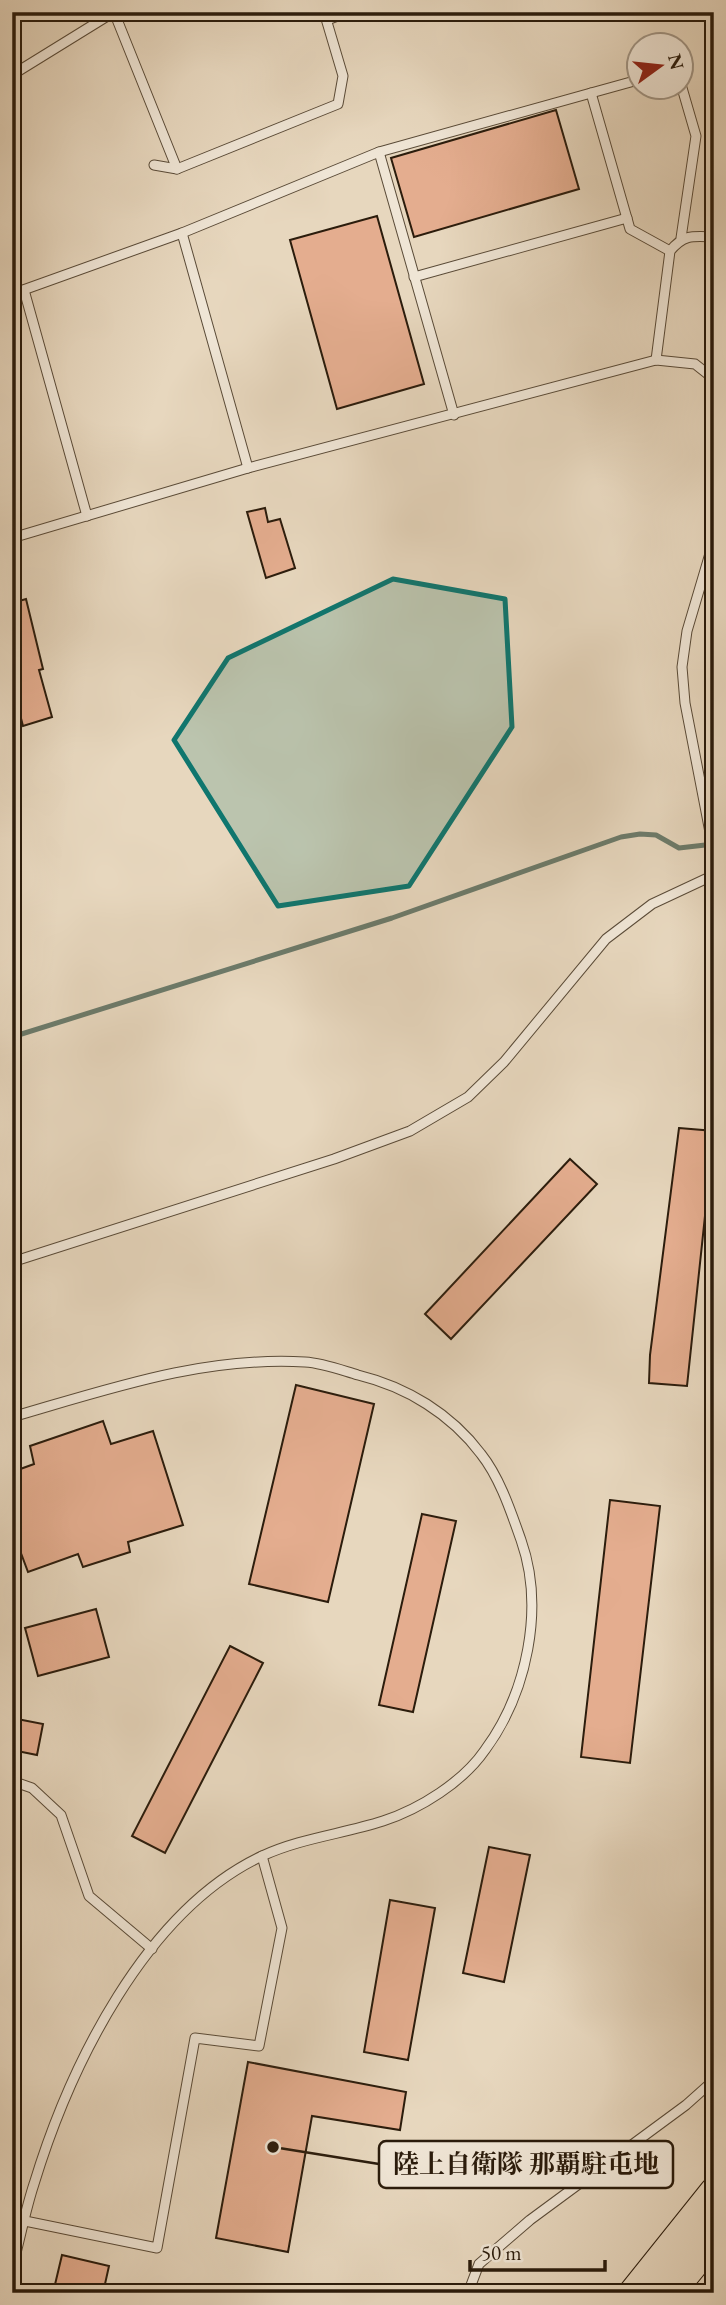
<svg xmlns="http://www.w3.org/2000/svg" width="726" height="2305" font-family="'EB Garamond','Noto Serif JP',serif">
	<rect width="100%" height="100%" fill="#e7d7be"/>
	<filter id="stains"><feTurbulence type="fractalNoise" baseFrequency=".00286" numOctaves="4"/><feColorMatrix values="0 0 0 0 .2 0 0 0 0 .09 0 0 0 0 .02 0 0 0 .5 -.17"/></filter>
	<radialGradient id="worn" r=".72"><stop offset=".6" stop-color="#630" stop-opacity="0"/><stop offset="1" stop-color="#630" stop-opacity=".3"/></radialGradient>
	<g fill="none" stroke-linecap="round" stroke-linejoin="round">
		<path stroke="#6c7b6b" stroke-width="5" d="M12,1037L392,918L621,837L640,834L656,835L679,848L714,844"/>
	</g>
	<g fill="#e4ad8f" stroke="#2b1c0c" stroke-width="2">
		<path d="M556,110L579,189L414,237L391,158Z"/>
		<path d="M377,216L424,384L337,409L290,240Z"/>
		<path d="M265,508L268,522L280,519L295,568L266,578L247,512Z"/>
		<path d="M26,599L43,669L39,670L52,717L23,726L12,684V603Z"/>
		<path d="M679,1128L714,1131L687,1386L649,1383L650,1355Z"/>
		<path d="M570,1159L597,1184L451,1339L425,1314Z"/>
		<path d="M296,1385L374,1404L328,1602L249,1584Z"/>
		<path d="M103,1421L111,1444L153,1431L183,1525L128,1542L130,1552L83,1567L78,1554L28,1572L12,1529V1472L34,1464L30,1446Z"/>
		<path d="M610,1500L660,1506L630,1763L581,1757Z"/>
		<path d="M422,1514L456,1521L413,1712L379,1705Z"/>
		<path d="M96,1609L109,1657L38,1676L25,1628Z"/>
		<path d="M230,1646L263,1663L165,1853L132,1836Z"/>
		<path d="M12,1718L43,1724L37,1755L12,1750Z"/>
		<path d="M489,1847L530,1855L504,1982L463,1973Z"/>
		<path d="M390,1900L435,1908L408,2060L364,2052Z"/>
		<path d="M248,2062L406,2092L400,2130L312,2116L288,2252L216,2238Z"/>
		<path d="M62,2255L109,2266L103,2293H53Z"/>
	</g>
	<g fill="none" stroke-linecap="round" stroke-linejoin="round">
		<defs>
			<g id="service">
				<path d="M114,12L177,169"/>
				<path d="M327,20L348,12"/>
				<path d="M12,75L114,12"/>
				<path d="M680,81L696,136L681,238"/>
				<path d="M591,93L638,80"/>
				<path d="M379,152L591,93L630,229L670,251"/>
				<path d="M154,165L177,169L338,104L343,76L324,12"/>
				<path d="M414,277L627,218"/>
				<path d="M24,290L87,516"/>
				<path d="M12,294L182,233"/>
				<path d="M656,360L670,251C684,234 693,236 714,237"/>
				<path d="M248,468L182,233L379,152L454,415"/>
				<path d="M12,538L248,468L656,360L695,364L714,379"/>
				<path d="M714,540L687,631L682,667L685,703L714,853"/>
				<path d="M12,1262L334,1159L410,1131L468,1097L504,1062L606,939L652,904L714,875"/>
				<path d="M12,1417C109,1389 203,1356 305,1362C323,1363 341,1370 358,1375C407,1387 451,1414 481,1454C500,1478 511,1512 521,1540C545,1608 527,1693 485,1750C463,1782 420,1809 383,1821C343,1834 301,1838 262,1856C145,1911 70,2066 34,2184C25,2211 20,2240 12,2268"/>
				<path d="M12,1781L32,1788L61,1815L89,1896L152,1949"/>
				<path d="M25,2221L157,2248L195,2038L259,2046L282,1928L262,1856"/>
				<path d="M468,2293L479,2264L530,2220L686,2105L714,2080"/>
			</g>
			<g id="trunk">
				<path d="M634,2293L714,2193"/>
				<path d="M669,2293L714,2238"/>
			</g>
		</defs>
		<use href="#service" stroke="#5a4b38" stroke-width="11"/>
		<use href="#trunk" stroke="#2b1c0c" stroke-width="32"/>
		<use href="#service" stroke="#efe5d5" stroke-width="9"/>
		<use href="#trunk" stroke="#e7d7be" stroke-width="30"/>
	</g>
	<path fill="#0f766e" fill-opacity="0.2" stroke="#0f766e" stroke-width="5" stroke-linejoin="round" d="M393,579L505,599L512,727L409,886L278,906L174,740L228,658Z"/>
	<path fill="none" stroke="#2b1c0c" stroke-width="2.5" d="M273 2147L379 2164"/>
	<circle fill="#2b1c0c" stroke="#efe5d5" stroke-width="2.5" cx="273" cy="2147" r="7"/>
	<rect fill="#efe5d5" stroke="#2b1c0c" stroke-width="2.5" x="379" y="2141" width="294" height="47" rx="7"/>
	<g font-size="26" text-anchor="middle" font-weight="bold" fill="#2b1c0c">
		<text x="526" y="2173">陸上自衛隊 那覇駐屯地</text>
	</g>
	<rect width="726" height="2305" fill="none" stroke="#e7d7be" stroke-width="42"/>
	<rect x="14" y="14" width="698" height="2277" fill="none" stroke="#2b1c0c" stroke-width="3.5"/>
	<rect x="21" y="21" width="684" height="2263" fill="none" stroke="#2b1c0c" stroke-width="2"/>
	<g transform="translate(660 66) rotate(75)"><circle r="33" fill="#efe5d5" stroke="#a19585" stroke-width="2"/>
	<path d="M0-5L12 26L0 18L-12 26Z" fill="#8f2418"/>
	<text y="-10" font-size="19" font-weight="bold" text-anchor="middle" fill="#2b1c0c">N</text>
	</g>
	<path d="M470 2260v10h135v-10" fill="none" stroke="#2b1c0c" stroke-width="3.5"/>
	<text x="481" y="2260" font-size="21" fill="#2b1c0c" stroke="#efe5d5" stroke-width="5" paint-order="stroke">50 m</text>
	<rect width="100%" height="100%" filter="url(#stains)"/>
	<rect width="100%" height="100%" fill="url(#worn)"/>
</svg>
